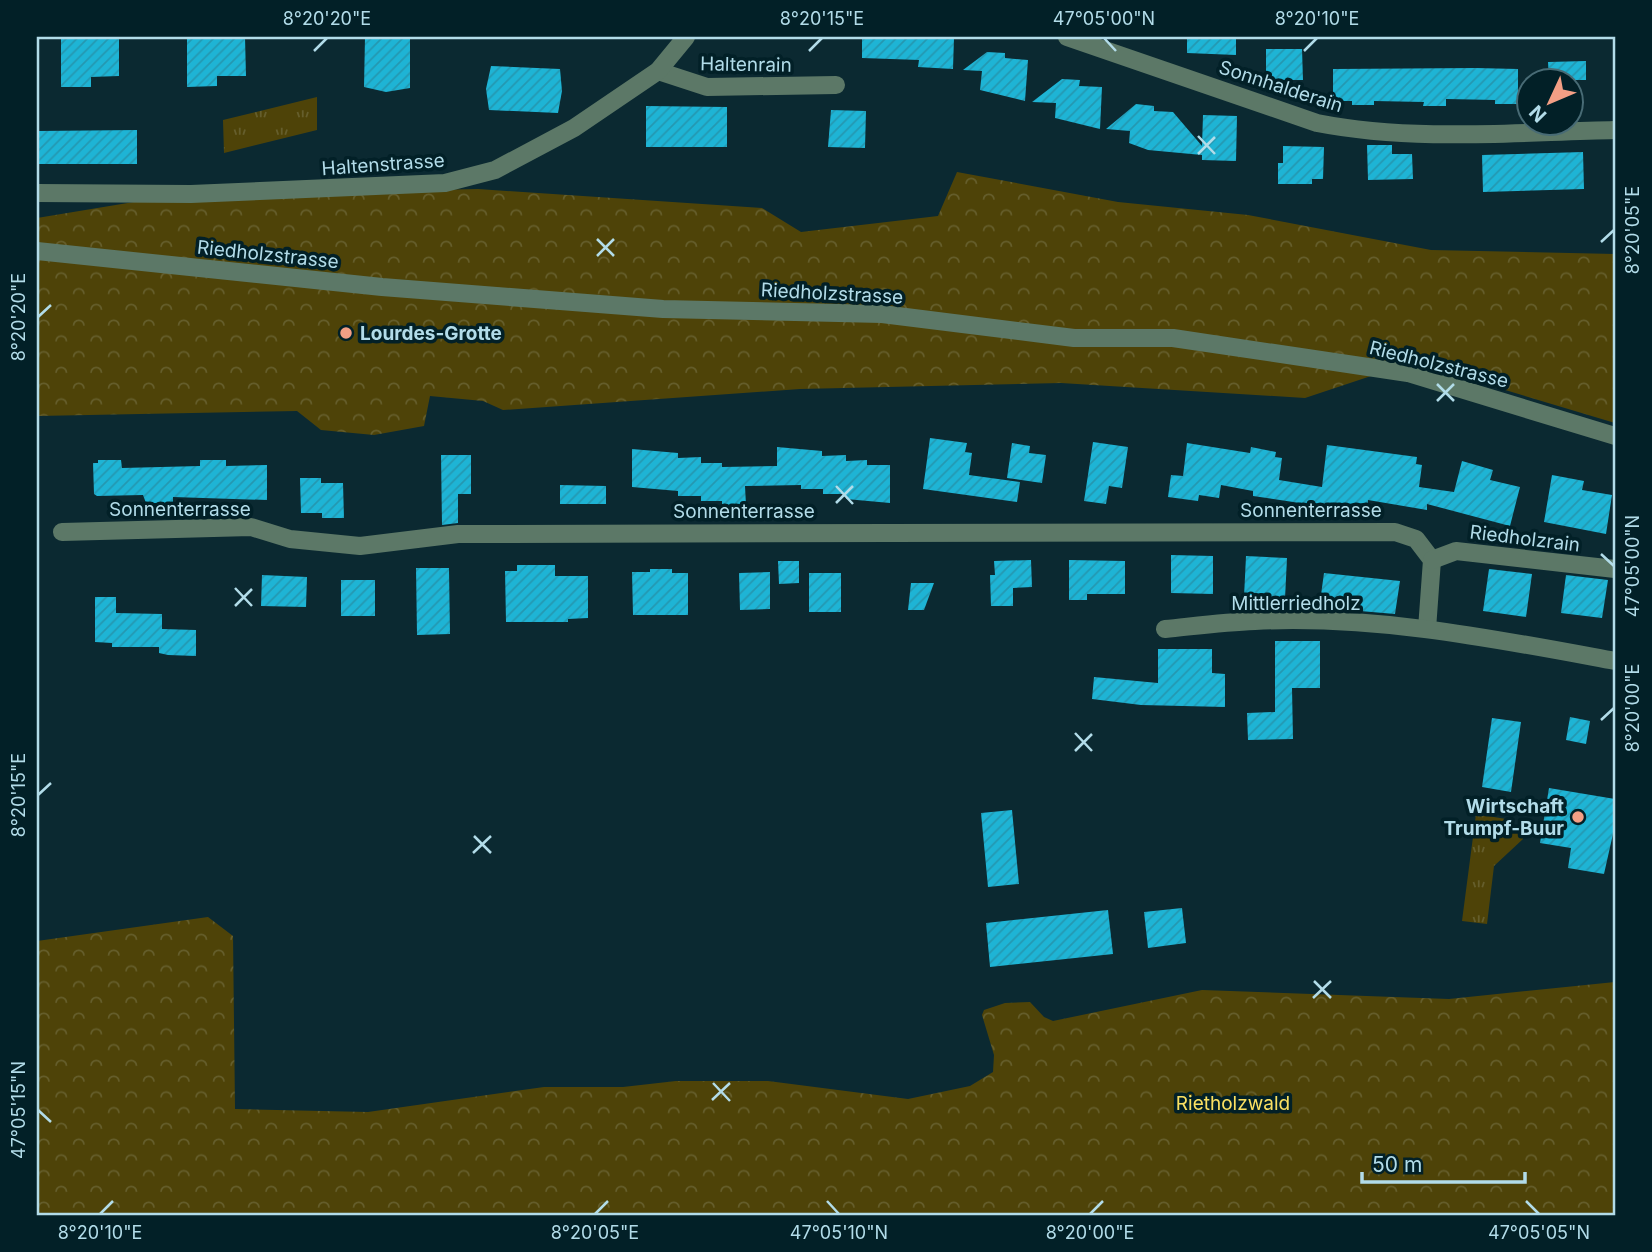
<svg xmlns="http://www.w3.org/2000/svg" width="1652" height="1252" font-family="Inter,sans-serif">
	<defs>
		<pattern id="grass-tufts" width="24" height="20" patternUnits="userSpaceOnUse" patternTransform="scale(1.75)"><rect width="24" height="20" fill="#4e4308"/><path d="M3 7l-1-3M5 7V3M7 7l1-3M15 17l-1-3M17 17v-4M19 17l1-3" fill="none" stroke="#655e2c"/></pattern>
		<pattern id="forest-crowns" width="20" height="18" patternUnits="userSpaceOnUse" patternTransform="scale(1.75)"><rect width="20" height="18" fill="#4e4308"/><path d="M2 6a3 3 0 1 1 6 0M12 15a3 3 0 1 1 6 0" fill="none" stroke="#655e2c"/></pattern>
		<pattern id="building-hatch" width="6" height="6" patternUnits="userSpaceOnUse" patternTransform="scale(1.75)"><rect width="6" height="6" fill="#1eb4d5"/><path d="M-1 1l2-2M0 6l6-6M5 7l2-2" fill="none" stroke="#2498b1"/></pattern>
	</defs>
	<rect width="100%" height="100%" fill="#0b2931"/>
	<g fill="url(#grass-tufts)">
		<path d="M317,97V130L224,153L223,120Z"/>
		<path d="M1476,814L1506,819V827L1523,828V839L1494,866L1487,924L1462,921Z"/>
	</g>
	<g fill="url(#forest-crowns)">
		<path d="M957,172L1118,202L1248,215L1431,250L1615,254V423L1482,383L1404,365L1305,398L1061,383L800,389L503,410L483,401L430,396L424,426L374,435L321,430L297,411L37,416V218L170,196L478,189L762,208L801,232L938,216Z"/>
		<path d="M208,917L233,936L235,1109L368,1112L544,1087H623L676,1081H768L908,1099L970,1086L993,1072L994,1055L982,1015L984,1010L1005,1003L1030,1002L1044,1017L1053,1021L1202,990L1449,999L1615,982V1215H37V941Z"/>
	</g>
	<g fill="url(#building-hatch)">
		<path d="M61,37H119V76L91,77V87H61Z"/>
		<path d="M187,37H245L246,76H217V86L187,87Z"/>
		<path d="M365,37H410V88L386,92L364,87Z"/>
		<path d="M862,37L954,38L953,69L918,67L919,60L862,58Z"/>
		<path d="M1187,37L1236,38V55L1187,53Z"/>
		<path d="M1266,49H1302L1303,80H1266Z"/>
		<path d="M987,52L1005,53V58L1028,60L1025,101L980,90L982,71L963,70Z"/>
		<path d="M1586,61V80H1549L1548,62Z"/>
		<path d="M491,66L560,69L562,91L558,113L489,110L486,89Z"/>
		<path d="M1476,68L1518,69V104H1495V100L1446,99V106H1423L1424,102L1374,101V105H1352V101H1333V69Z"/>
		<path d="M1062,79L1080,80L1079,86L1102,87L1100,129L1055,118L1056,103L1032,102Z"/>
		<path d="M1136,104L1154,106V111L1173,112L1202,146L1203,115L1237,116L1236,161L1202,160V155L1148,150L1129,143L1130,131L1106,129Z"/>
		<path d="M646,106L727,107V147H646Z"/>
		<path d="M831,110L866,111L865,148L828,147Z"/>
		<path d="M137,130V164H37V131Z"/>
		<path d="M1367,145H1392V154H1412L1413,179L1368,180Z"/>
		<path d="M1283,146L1324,147L1323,179H1312V184H1278V163H1283Z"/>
		<path d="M1583,152L1584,189L1483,192L1482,155Z"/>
		<path d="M930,438L967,443L965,452L972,453L969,475L1020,482L1017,502L923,489Z"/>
		<path d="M1093,442L1128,447L1122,488L1109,486L1106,504L1084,501Z"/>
		<path d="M1012,443L1030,446L1029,453L1046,455L1042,483L1007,478Z"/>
		<path d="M1187,443L1250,453L1251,447L1276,452L1275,457L1282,458L1279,480L1322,487L1327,445L1417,457L1416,464L1422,465L1419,487L1454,492L1462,461L1493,470L1490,480L1520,487L1510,526L1427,504V510L1368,500V503L1313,505L1253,496V491L1221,485L1219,498L1199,495L1198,501L1168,497L1171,475L1183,476Z"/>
		<path d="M777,447L822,451V456L846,455V461L867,460V465H890V503L846,499V494H823V489H801V485L745,486L746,505H722V501H701V496H678V491L632,487V449L678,453V458L701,457V463H722V467L777,466Z"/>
		<path d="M441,455H471V494H458V523L442,525Z"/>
		<path d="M98,460H121L122,468L200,466V460H226V466L267,465V500L173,497V503H146L143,495L97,496L94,494L93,463H98Z"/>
		<path d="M1552,475L1584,481L1582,490L1612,495L1606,534L1544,522Z"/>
		<path d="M300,478H321V483H343L344,518H322V513H301Z"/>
		<path d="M560,485L606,486V504H560Z"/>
		<path d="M1171,555L1213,556V594L1171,593Z"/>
		<path d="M1246,556L1287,558L1285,599L1244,597Z"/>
		<path d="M1031,560L1032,587L1013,588V606H991L990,575H995L994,561Z"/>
		<path d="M1069,560L1125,561V594H1087V600H1069Z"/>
		<path d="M778,561H799V583L779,584Z"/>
		<path d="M517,565H555V576H588V618L568,619V622H506L505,571H517Z"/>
		<path d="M416,568H449L450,634L417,635Z"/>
		<path d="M650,569H672V573H688V615H633L632,572H650Z"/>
		<path d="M1489,569L1532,574L1526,617L1483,611Z"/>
		<path d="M770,572V609L740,610L739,573Z"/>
		<rect x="809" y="573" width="32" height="39"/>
		<path d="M1324,573L1400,581L1395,614L1360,611V607L1320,602Z"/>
		<path d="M262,575L307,577L306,607L261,606Z"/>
		<path d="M1566,575L1608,580L1602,618L1561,613Z"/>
		<rect x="341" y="580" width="34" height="36"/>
		<path d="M911,583H934L924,610H908Z"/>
		<path d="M95,597H116V613L162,614V629L196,630V656L168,655L159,653V647H112V643L95,642Z"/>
		<path d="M1275,641H1320V688H1292L1293,739L1248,740L1247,713L1275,712Z"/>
		<path d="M1158,649H1212V673L1225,674V707L1141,705L1092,699L1094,677L1158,683Z"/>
		<path d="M1570,717L1590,721L1586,744L1566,740Z"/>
		<path d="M1492,718L1521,722L1511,792L1482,787Z"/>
		<path d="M1549,788L1615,799V825L1604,874L1568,868L1571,848L1540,843Z"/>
		<path d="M1012,810L1019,884L988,887L981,813Z"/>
		<path d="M1182,908L1186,943L1148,948L1144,912Z"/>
		<path d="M1108,910L1113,954L990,967L986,923Z"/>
	</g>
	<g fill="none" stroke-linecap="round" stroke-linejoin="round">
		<g stroke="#5c7867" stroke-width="18">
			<path d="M1067,37L1317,123C1415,142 1516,132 1615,130"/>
			<path d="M658,71L707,87L836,85"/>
			<path d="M37,193L191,194L445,183L495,170L574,128L658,71L686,37"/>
			<path d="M37,251L382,287L663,309L882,314L1074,338H1173L1408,373L1615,436"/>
			<path d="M62,532L251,527L290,539L360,546L458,534L1395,532L1416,539L1432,560L1427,629"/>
			<path d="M1432,560L1456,551L1615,569"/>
			<path d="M1165,629C1195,626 1225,622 1255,621C1377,615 1496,639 1615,661"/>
		</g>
	</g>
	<path fill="none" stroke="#b2dce9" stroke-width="2.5" d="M1104,38L1116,51M314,51L327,38M809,51L822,38M1304,51L1317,38M1198,136L1215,154M1198,154L1215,137M597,239L614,256M1601,242L1614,230M597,256L614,239M38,317L51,305M1437,384L1454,401M1437,401L1454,384M836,486L853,504M836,503L853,486M1601,554L1614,566M235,588L252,606M235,606L252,589M1601,720L1614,708M1075,733L1092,751M1075,751L1092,734M38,795L51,783M474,836L491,853M473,853L491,836M1314,981L1331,998M1313,998L1331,981M713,1083L730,1101M712,1100L730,1083M38,1110L51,1122M827,1201L839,1214M1526,1201L1539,1214M100,1214L113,1201M595,1214L608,1201M1090,1214L1103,1201"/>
	<g fill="#f39f85" stroke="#022027" stroke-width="2.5">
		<circle cx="346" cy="333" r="7"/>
		<circle cx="1578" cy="817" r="7"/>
	</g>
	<g text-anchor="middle" stroke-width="7" stroke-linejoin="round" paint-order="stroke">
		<g font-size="19" fill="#b2dce9" stroke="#022027">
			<text transform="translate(746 64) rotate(1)" y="7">Haltenrain</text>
			<text transform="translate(1281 86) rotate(18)" y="7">Sonnhalderain</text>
			<text transform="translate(383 164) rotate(-4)" y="7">Haltenstrasse</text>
			<text transform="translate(268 254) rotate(6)" y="7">Riedholzstrasse</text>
			<text transform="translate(832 293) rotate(3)" y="7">Riedholzstrasse</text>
			<text transform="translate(1439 364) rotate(14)" y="7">Riedholzstrasse</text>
			<text x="180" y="516">Sonnenterrasse</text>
			<text x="1311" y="517">Sonnenterrasse</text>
			<text x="744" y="518">Sonnenterrasse</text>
			<text transform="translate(1525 538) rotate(7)" y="7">Riedholzrain</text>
			<text x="1296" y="610">Mittlerriedholz</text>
		</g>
		<g font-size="19" font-weight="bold" fill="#b2dce9" stroke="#022027" text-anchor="start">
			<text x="360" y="340">Lourdes-Grotte</text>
			<text x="1564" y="813" text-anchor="end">Wirtschaft<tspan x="1564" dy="22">Trumpf-Buur</tspan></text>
		</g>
		<g font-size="19" fill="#fae062" stroke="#022027">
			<text x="1233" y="1110">Rietholzwald</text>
		</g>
	</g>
	<rect width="1652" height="1252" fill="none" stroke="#022027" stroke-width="77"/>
	<g transform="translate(1550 102) rotate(226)"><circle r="33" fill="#022027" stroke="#486b75" stroke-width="2"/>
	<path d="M0-5L12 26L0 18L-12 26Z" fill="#f39f85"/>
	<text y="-10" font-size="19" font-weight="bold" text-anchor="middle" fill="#b2dce9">N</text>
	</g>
	<path d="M1362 1172v10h163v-10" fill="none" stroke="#b2dce9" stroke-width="3.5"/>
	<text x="1372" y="1172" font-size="21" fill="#b2dce9" stroke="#022027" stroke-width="5" paint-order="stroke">50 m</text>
	<rect x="38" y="38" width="1576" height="1176" fill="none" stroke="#b2dce9" stroke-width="2.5"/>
	<g font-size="18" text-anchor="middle" fill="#b2dce9">
		<text x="327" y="25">8°20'20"E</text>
		<text x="822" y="25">8°20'15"E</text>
		<text x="1104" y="25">47°05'00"N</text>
		<text x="1317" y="25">8°20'10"E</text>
		<text transform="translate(1633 230) rotate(-90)" y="6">8°20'05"E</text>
		<text transform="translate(19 317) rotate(-90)" y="6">8°20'20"E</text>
		<text transform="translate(1633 566) rotate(-90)" y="6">47°05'00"N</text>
		<text transform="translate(1633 708) rotate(-90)" y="6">8°20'00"E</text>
		<text transform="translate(19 795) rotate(-90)" y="6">8°20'15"E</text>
		<text transform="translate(19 1110) rotate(-90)" y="6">47°05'15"N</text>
		<text x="100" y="1239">8°20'10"E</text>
		<text x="595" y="1239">8°20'05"E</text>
		<text x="839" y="1239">47°05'10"N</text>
		<text x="1090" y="1239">8°20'00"E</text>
		<text x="1539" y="1239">47°05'05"N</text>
	</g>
</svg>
